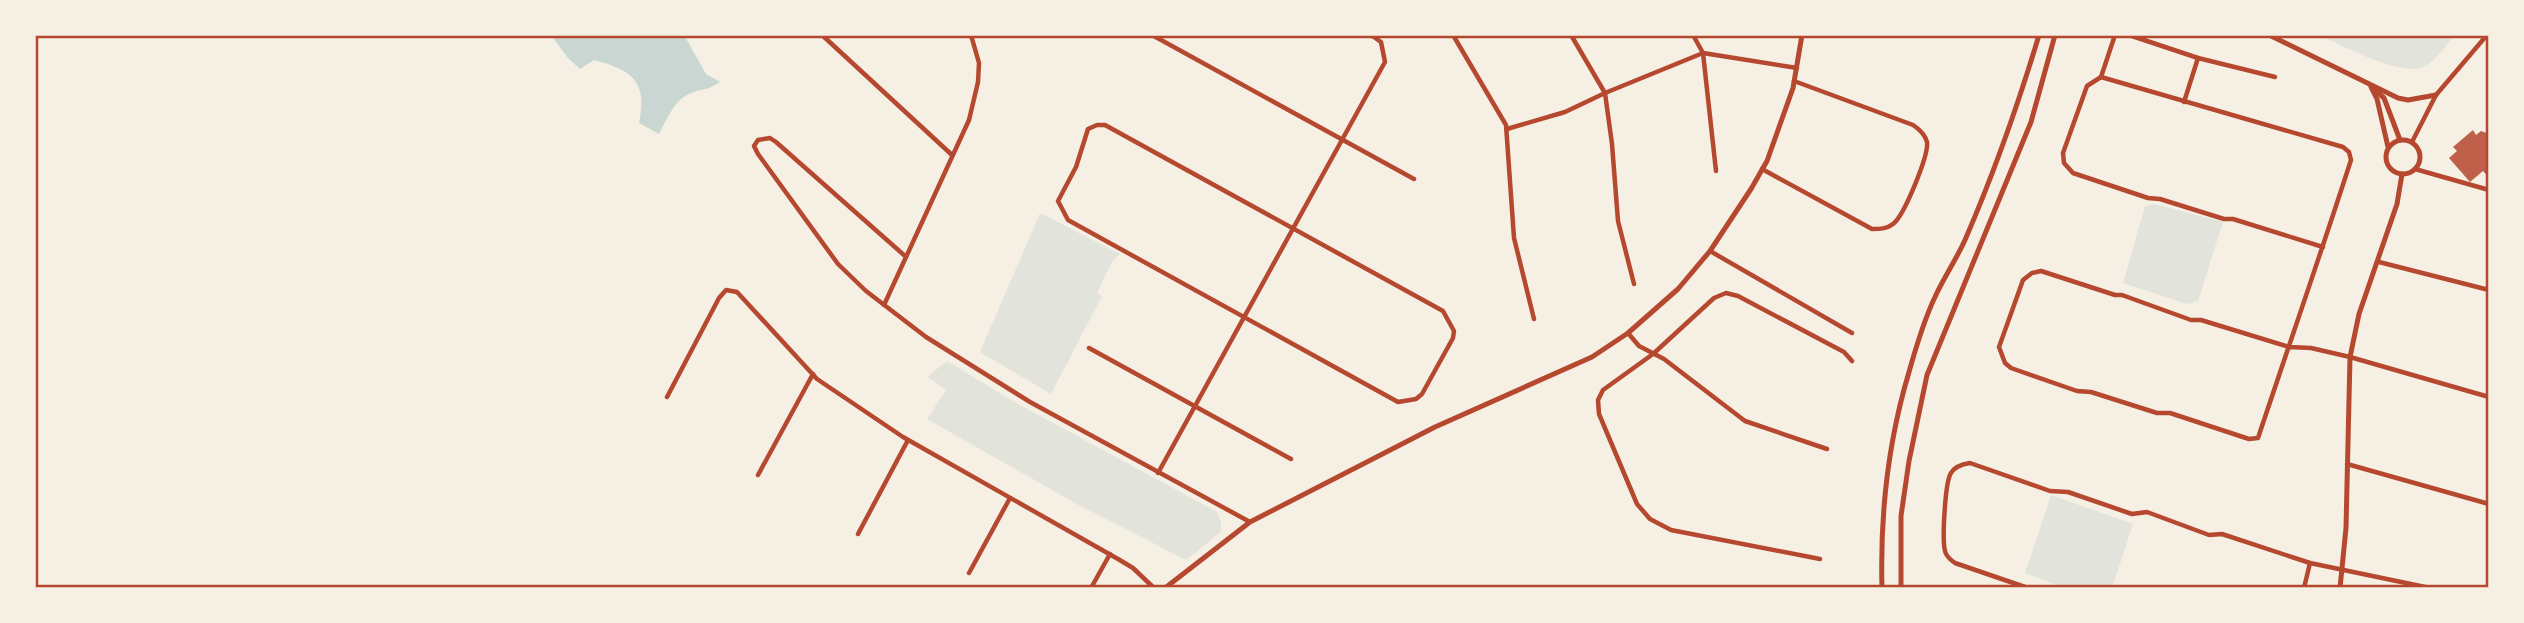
<svg xmlns="http://www.w3.org/2000/svg" width="2524" height="623" font-family="'Source Serif 4',serif">
	<rect width="100%" height="100%" fill="#f6efe4"/>
	<g fill="#e2e4dc">
		<path d="M2318,35H2454C2446,45 2436,62 2423,67C2400,77 2342,45 2318,35Z"/>
		<path d="M2154,204L2223,222L2198,301L2187,304L2123,283L2145,206Z"/>
		<path d="M1040,213L1120,254L1112,262L1097,293L1102,296L1051,394L980,352Z"/>
		<path d="M947,361L1013,401L1217,512L1221,523V532L1186,560L1075,503L927,419L946,390L927,377Z"/>
		<path d="M2051,495L2133,524L2112,588H2064L2025,573Z"/>
	</g>
	<path fill="#c9d6d2" d="M551,35H684L706,74L720,82C708,91 701,88 689,94C674,100 666,121 659,134L639,123C648,81 632,70 594,60L580,69L568,58Z"/>
	<path fill="#bf614a" d="M2473,130L2476,135L2481,131L2489,134V178L2483,171L2470,182L2449,158L2457,151L2453,147Z"/>
	<g fill="none" stroke-linecap="round" stroke-linejoin="round">
		<g stroke="#b5482f" stroke-width="4.5">
			<path d="M822,35L952,155"/>
			<path d="M1152,35L1414,179"/>
			<path d="M1453,35L1506,125L1514,238L1534,319"/>
			<path d="M1571,35L1605,93L1612,144L1618,221L1634,284"/>
			<path d="M1693,35L1703,53L1716,171"/>
			<path d="M2129,35L2198,58L2275,77"/>
			<path d="M2101,77L2115,35"/>
			<path d="M2184,102L2198,58"/>
			<path d="M1097,125H1105L1443,311L1454,331L1453,338L1422,394L1416,399L1398,402L1068,220L1058,201L1076,167L1088,129Z"/>
			<path d="M1507,129L1565,112L1605,93L1703,53L1797,68"/>
			<path d="M2412,142L2436,95L2487,35"/>
			<path d="M1762,169L1872,229C1879,229 1887,229 1893,224C1904,216 1929,155 1927,142C1925,134 1919,129 1913,125L1794,81"/>
			<path d="M2415,169L2489,190"/>
			<path d="M2323,247L2233,219H2224L2160,199L2148,198L2073,173L2064,163L2063,153L2087,86L2101,77L2343,147L2349,152L2351,160C2321,253 2289,345 2258,438L2249,439L2170,413H2157L2091,392L2077,391L2011,368L2005,363L1999,347L2023,280L2032,273L2041,271L2115,295H2122L2191,320H2201L2289,347L2311,348L2350,357L2489,397"/>
			<path d="M1710,251L1852,333"/>
			<path d="M905,256L776,142L770,138L758,140L754,146L758,154L838,264L866,291L926,337L1030,402L1250,522"/>
			<path d="M2379,262L2489,290"/>
			<path d="M884,305L969,120L978,82L979,63L971,35"/>
			<path d="M1628,333L1639,346L1664,359L1745,421L1827,449"/>
			<path d="M1089,348L1291,459"/>
			<path d="M667,397L719,298L726,290L737,292L817,379L903,437L1118,559L1133,568L1154,588"/>
			<path d="M2347,464L2489,504"/>
			<path d="M1158,473L1385,62L1381,42L1371,35"/>
			<path d="M758,475L813,374"/>
			<path d="M858,534L908,440"/>
			<path d="M1820,559L1671,530L1650,519L1637,504L1599,414L1598,400L1603,390L1653,354L1714,298L1726,293L1738,296L1844,352L1852,361"/>
			<path d="M969,573L1010,498"/>
			<path d="M1091,588L1110,554"/>
			<path d="M2028,588L1955,563C1951,560 1946,557 1945,551C1942,539 1945,482 1951,473C1955,466 1963,464 1970,463L2050,491L2068,492L2132,514L2147,512L2209,535L2222,534L2310,563L2430,588"/>
			<path d="M2304,588L2310,563"/>
		</g>
		<g stroke="#b5482f" stroke-width="5">
			<path d="M2269,35L2398,98L2408,100L2436,95"/>
			<path d="M2371,87L2377,99L2388,147"/>
			<path d="M2376,91L2384,98L2400,140"/>
			<circle cx="2403" cy="157" r="17"/>
			<path d="M1165,588L1250,522L1435,427L1592,357L1628,333L1678,289L1710,251L1751,189L1767,161L1793,88L1802,35"/>
			<path d="M1882,588C1880,516 1888,442 1909,372C1916,347 1924,320 1935,297C1944,277 1956,260 1965,240C1994,173 2018,105 2039,35"/>
			<path d="M1901,588V516L1909,461L1927,375L2031,122L2055,35"/>
			<path d="M2340,588L2346,528L2350,357L2359,314L2397,204L2402,174"/>
		</g>
	</g>
	<rect width="2524" height="623" fill="none" stroke="#f6efe4" stroke-width="74"/>
	<rect x="37" y="37" width="2450" height="549" fill="none" stroke="#b5482f" stroke-width="2.5"/>
</svg>
